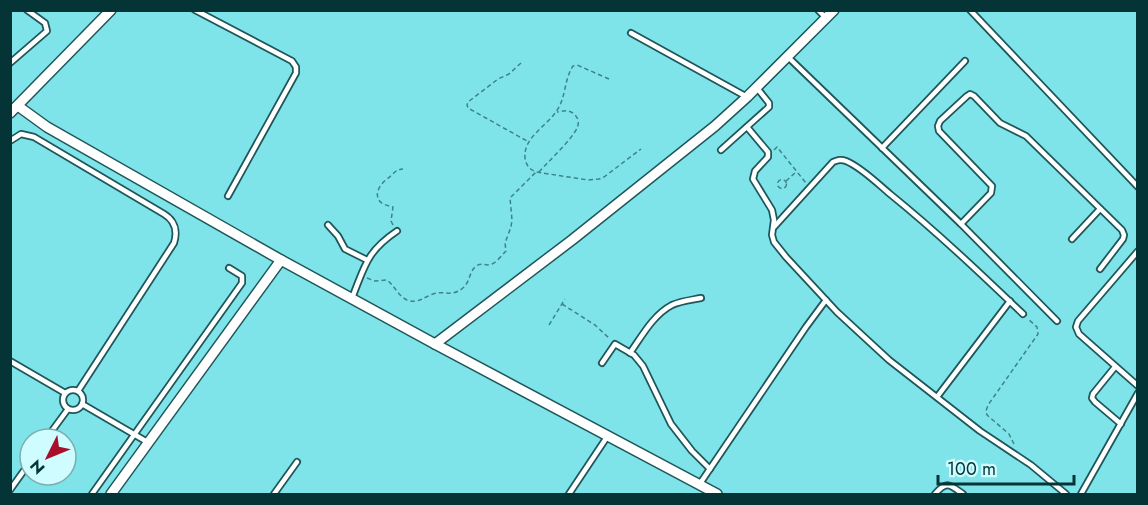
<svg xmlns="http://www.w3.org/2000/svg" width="1148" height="505" font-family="Jost,sans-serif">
	<rect width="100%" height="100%" fill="#7fe4ea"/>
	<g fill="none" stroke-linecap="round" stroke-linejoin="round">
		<defs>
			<g id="service">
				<path d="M195,10L292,61L296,67V73L228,196"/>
				<path d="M818,10L826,18"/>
				<path d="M970,10L1138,187"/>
				<path d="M631,33L747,97"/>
				<path d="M788,57L961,224L1057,321"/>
				<path d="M10,63L47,31L45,23L27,10"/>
				<path d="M747,127L768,152V157L755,171L753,179L772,210L774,220L772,235L774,242L786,257L837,312L889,360L980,431L1031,465L1066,494"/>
				<path d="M10,141L21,134L34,137L164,214C174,220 178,230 174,243L78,391"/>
				<path d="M882,148L965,61"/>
				<path d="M721,150L769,107V103L757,88"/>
				<path d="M961,224L991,193L992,186L939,131L938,126L940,121L967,96L970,94L974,96L1000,123L1026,136L1122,230L1124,235L1123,239L1100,269"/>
				<path d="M328,225L338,236L345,249L367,260"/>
				<path d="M774,227L833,162C838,160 841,159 846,161C861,167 878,184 890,194C937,232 980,273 1023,314"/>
				<path d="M1072,239L1100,209"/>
				<path d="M1138,251L1078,321L1076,327L1079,334L1138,386"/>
				<path d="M352,298C365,266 366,252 397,231"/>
				<path d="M630,353C642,336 653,315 672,305C681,301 691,300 701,298"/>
				<path d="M10,361L65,393"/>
				<path d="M602,363L615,344L634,355L643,366L671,424L692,451L710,469"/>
				<path d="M1115,367L1093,394L1092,398L1095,402L1121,424"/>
				<circle cx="73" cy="400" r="10"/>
				<path d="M937,397L1010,301"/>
				<path d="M82,404L149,443"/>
				<path d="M46,439L68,409"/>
				<path d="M699,485L806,327L826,300"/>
				<path d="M10,490L30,462"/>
				<path d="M92,494L242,283V276L229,268"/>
				<path d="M274,494L297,462"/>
				<path d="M569,494L607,437"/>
				<path d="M935,494C947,480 950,485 963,494"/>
				<path d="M1081,494L1138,393"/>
			</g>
			<g id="minor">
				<path d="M18,106L47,127L281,260L435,344L717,494"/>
				<path d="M10,113L111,10"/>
				<path d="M435,344L572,240L715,126L747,97L834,10"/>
				<path d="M111,494L281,260"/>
			</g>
		</defs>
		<use href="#service" stroke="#1f5659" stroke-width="8"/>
		<use href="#minor" stroke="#1f5659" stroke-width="12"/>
		<g stroke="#3d8489" stroke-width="1.5" stroke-dasharray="4.5 3" stroke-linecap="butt">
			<path d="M521,63L509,74L498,79L468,102L467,105L468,108L527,141"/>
			<path d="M609,79L577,65L573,66C565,78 566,92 560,105C551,125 523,135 525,158C526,165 529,169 536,172L588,180L599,179L604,177L641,149"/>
			<path d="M774,150L777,147L806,183"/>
			<path d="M539,172C548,162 573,138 577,128C579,124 579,119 575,115C570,109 564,111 557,112"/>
			<circle cx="782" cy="184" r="4.5"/>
			<path d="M786,181L796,172"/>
			<path d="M393,225L391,221L393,207C389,206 386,205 383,204C372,197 379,185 387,179C393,175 394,170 403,169"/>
			<path d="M367,278L375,281L387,280C395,286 398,296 407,300C418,304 424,297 433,294C444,290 452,298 464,287C470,281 469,273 475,267C482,261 485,267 492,264C497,262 502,255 506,251L505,243L511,227L512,220L510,198L536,172"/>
			<path d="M562,304L595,325L610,339"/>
			<path d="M549,325L565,299"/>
			<path d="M1014,444L1009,434L987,415L986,411L988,405L1038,334L1037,327L1028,319"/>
		</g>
		<use href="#service" stroke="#fff" stroke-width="4.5"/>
		<use href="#minor" stroke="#fff" stroke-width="9"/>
	</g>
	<rect width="1148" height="505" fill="none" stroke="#053437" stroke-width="24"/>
	<g transform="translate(48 457) rotate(227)"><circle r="28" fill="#cefcff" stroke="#7eacaf" stroke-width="1.5"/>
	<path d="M0-4.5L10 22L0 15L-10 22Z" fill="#a70f2b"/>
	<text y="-9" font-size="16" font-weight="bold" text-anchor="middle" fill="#053437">N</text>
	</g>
	<path d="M938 475v9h136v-9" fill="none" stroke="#053437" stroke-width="3"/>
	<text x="947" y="475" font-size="18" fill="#053437" stroke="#cefcff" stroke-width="4.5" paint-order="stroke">100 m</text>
</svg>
